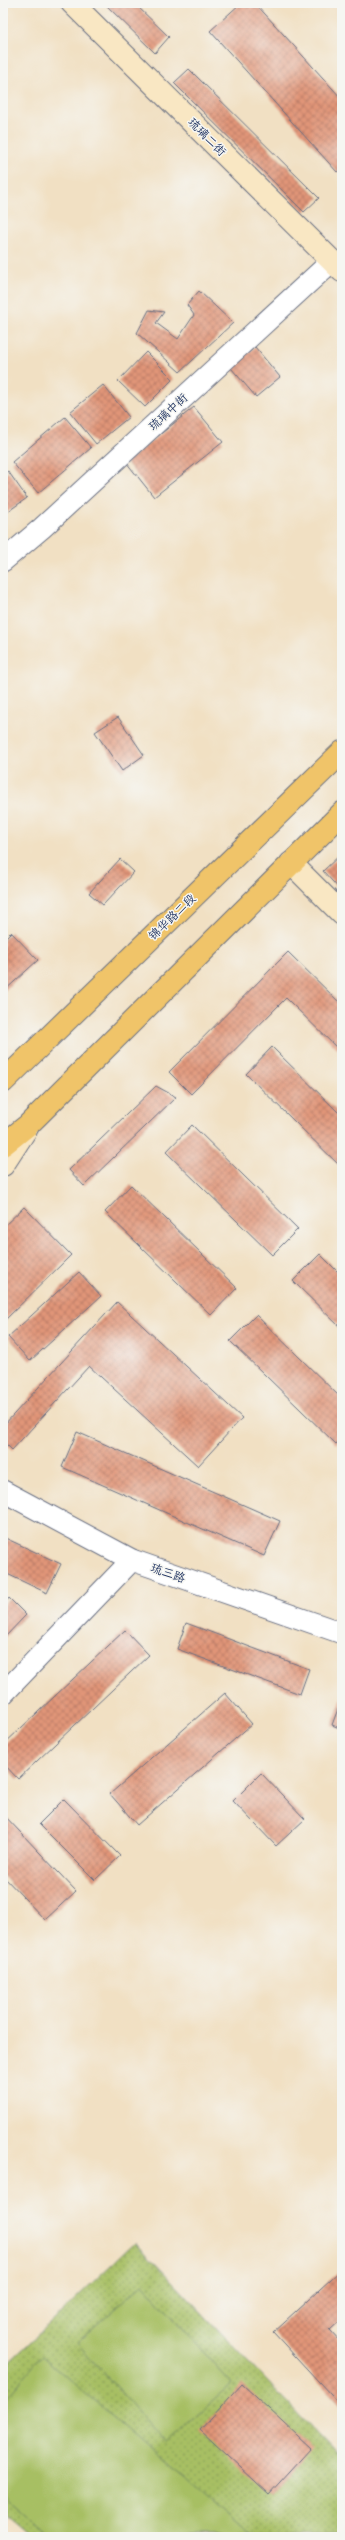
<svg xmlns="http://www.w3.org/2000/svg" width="345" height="2540" font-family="'Shantell Sans','LXGW WenKai TC',sans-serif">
	<defs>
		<pattern id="grass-dots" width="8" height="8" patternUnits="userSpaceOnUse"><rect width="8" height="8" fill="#a7bf64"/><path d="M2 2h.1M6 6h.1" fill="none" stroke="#879c56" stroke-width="1.8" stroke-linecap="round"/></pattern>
		<pattern id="building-cross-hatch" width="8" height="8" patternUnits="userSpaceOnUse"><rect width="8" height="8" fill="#e19578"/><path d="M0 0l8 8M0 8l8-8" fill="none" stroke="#b67a66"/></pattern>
	</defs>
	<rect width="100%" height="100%" fill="#f6f6f2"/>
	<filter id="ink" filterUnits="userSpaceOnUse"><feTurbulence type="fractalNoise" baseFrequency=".025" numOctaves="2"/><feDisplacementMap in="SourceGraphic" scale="8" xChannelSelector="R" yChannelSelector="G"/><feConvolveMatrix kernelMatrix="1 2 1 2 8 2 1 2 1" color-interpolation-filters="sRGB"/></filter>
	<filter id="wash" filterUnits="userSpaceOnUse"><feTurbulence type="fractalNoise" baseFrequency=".012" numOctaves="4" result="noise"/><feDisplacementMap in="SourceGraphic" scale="16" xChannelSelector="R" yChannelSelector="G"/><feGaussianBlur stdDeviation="0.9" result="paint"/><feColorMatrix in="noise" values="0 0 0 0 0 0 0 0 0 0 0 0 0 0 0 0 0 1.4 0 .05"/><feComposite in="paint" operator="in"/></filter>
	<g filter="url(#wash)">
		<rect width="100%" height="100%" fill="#f1e0c3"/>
		<path fill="url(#grass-dots)" stroke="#617761" d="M135,2242L336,2454L342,2449V2537H34L3,2511V2368Z"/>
		<g fill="#a7bf64" stroke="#617761">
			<path d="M143,2284L232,2384L166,2443L77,2343Z"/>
			<path d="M42,2356L252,2537H52L3,2495V2401Z"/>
		</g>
		<g id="blocks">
			<g fill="url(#building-cross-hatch)">
				<path d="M104,3H134L169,37L155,53Z"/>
				<path d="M241,3H255L342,99V168L337,172L210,31Z"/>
				<path d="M189,69L319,198L304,212L174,83Z"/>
				<path d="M199,291L233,323L180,372L137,333L149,310L164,312L156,323L178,339L194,315L187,305Z"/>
				<path d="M255,347L280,377L256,397L231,368Z"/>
				<path d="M146,352L173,379L145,407L118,381Z"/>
				<path d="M103,385L129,417L96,444L70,412Z"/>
				<path d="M194,407L223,442L154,497L126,462Z"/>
				<path d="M65,417L91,448L38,493L12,462Z"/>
				<path d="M8,471L27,498L3,515V475Z"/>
				<path d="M118,717L144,755L122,771L95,732Z"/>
				<path d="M342,853V892L323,871Z"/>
				<path d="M120,859L134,872L103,905L89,893Z"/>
				<path d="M11,932L38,960L3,992V940Z"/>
				<path d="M288,952L342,1005V1053L286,998L191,1094L169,1072Z"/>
				<path d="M272,1047L342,1116V1168L246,1074Z"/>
				<path d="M156,1086L176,1097L84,1186L69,1170Z"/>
				<path d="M192,1125L298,1229L272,1255L166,1152Z"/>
				<path d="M131,1185L237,1288L211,1315L105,1212Z"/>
				<path d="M24,1207L71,1255L3,1322V1227Z"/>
				<path d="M320,1254L342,1276V1329L293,1281Z"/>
				<path d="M79,1272L101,1296L30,1361L8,1337Z"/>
				<path d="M117,1302L242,1418L198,1466L89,1366L12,1450L3,1441V1426Z"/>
				<path d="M256,1315L342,1399V1438L336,1444L230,1341Z"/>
				<path d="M77,1432L280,1521L264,1556L62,1467Z"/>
				<path d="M3,1537L61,1564L47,1593L3,1572Z"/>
				<path d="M9,1598L26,1615L3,1639V1605Z"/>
				<path d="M186,1623L309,1669L300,1694L177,1649Z"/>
				<path d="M125,1630L149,1655L18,1779L3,1763V1745Z"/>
				<path d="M225,1693L252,1724L137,1825L110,1794Z"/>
				<path d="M342,1698V1729L332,1725Z"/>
				<path d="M261,1773L305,1819L276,1846L233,1801Z"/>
				<path d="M64,1799L120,1856L95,1880L39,1824Z"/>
				<path d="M3,1814L76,1891L45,1920L3,1876Z"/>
				<path d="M342,2269V2319L330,2330L342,2343V2407L273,2332Z"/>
				<path d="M242,2384L311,2448L269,2494L200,2430Z"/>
			</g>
		</g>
	</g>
	<g filter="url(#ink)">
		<use href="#blocks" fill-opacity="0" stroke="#666d81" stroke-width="1"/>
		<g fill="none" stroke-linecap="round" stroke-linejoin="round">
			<defs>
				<g id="street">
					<path d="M3,561L42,528L332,261"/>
					<path d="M3,1491L132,1560L342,1633"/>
					<path d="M3,1694L132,1560"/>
				</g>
				<g id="secondary">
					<path d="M72,3L342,271"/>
					<path d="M291,863L342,914"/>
					<path d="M3,1165L27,1128"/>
				</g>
				<g id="primary">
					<path d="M3,1082L342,752"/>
					<path d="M3,1145L28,1125L342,813"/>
				</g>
			</defs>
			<use href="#street" stroke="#666d81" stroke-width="23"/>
			<use href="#secondary" stroke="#666d81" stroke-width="24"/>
			<use href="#primary" stroke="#666d81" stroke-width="24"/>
			<use href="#street" stroke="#fff" stroke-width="21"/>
			<use href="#secondary" stroke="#f9e7c3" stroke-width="22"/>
			<use href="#primary" stroke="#f0c469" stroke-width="22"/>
		</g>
	</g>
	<g text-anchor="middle" stroke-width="3" stroke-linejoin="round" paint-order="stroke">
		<g font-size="12" fill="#1b2f5e" stroke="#f6f6f2">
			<text transform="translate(207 137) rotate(45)" y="4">琉璃二街</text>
			<text transform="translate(168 412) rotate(-43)" y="4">琉璃中街</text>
			<text transform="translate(172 917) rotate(-44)" y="4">锦华路二段</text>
			<text transform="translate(168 1573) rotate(19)" y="4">琉三路</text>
		</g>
	</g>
	<rect width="345" height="2540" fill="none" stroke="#f6f6f2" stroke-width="16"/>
</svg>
